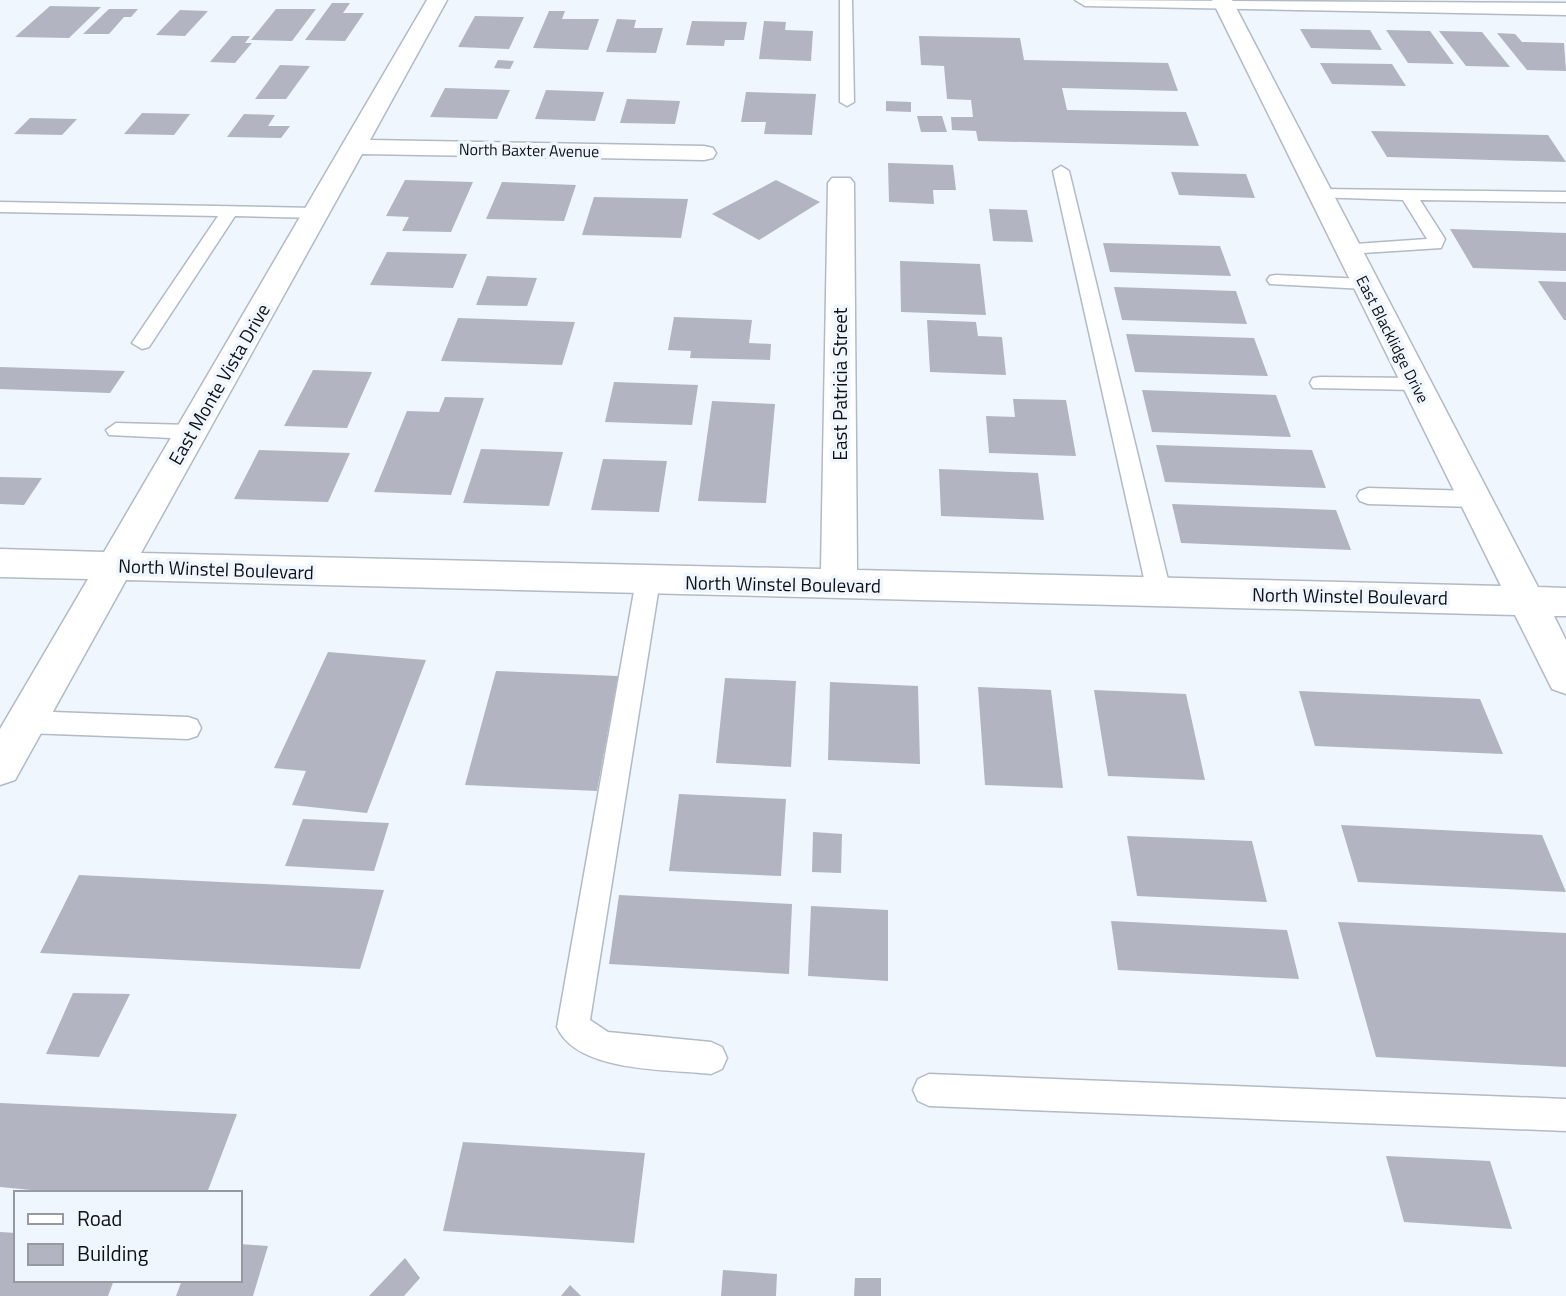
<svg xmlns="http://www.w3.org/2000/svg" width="1566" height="1296" font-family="'Titillium Web',sans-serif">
	<rect width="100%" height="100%" fill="#f0f6fd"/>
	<g fill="#b3b4c1">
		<path d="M332,3H350L343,13H364L345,41L305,40Z"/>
		<path d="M50,6L101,7L69,38L15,37Z"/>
		<path d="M109,9H138L131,17H124L109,34H83Z"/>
		<path d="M276,9H316L292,41L251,40Z"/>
		<path d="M180,10L208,11L185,36L156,35Z"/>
		<path d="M549,11H565L562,19H599L588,50L533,48Z"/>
		<path d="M475,16L524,17L509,49L458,47Z"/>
		<path d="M617,19L636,20L634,28H663L656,53L606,52Z"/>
		<path d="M692,21L747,22L744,40H725L724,46L686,45Z"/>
		<path d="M764,21L786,22L785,30L813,31L811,61L759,59Z"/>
		<path d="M1300,29L1370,30L1382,50L1311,48Z"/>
		<path d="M1386,30L1430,31L1454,64L1408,63Z"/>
		<path d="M1439,31L1482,32L1510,67L1466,66Z"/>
		<path d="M1497,33L1515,34L1522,42L1564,43L1566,71L1527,70Z"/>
		<path d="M232,36H250L245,43H252L235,63L210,62Z"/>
		<path d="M919,36L1020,38L1024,60L1168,63L1178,91L1062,88L1067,110L1186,112L1199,146L978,141L976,131L952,130L951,117H973L971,100L947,99L944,66L921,65Z"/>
		<path d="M498,60L514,61L510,69L494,68Z"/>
		<path d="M1320,63L1392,64L1406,86L1332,84Z"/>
		<path d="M280,65L310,66L286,99H255Z"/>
		<path d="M445,88L510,90L497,119L430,117Z"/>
		<path d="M546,90L604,92L595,121L535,119Z"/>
		<path d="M746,92L816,94L812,135L764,134L766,122H741Z"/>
		<path d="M627,99L680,101L675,124L620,123Z"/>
		<path d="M886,101L911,102V112L886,111Z"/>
		<path d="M142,113L190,114L174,135L124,134Z"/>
		<path d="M244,114L275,115L268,126H290L281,138L227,137Z"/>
		<path d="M917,116H942L947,132H921Z"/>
		<path d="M30,118L77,119L62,135L14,134Z"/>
		<path d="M1371,131L1548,135L1566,162L1387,157Z"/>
		<path d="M888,163L953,165L956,190H933L934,204L889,202Z"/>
		<path d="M1171,172L1246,174L1255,198L1179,195Z"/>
		<path d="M405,180L473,182L451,232L402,231L409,217L386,216Z"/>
		<path d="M776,180L820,202L759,240L712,214Z"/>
		<path d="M502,182L576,185L564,221L486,219Z"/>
		<path d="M594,197L688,199L681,238L582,235Z"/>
		<path d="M989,209L1027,210L1033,242L993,241Z"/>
		<path d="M1450,229L1566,233V271L1473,268Z"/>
		<path d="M1103,243L1220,246L1231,276L1110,272Z"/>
		<path d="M387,252L467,254L453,288L370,285Z"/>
		<path d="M900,261L980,264L986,315L901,312Z"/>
		<path d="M487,276L537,278L527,306L476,305Z"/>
		<path d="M1538,281L1566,282V320H1564Z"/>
		<path d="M1114,287L1236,291L1247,324L1122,320Z"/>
		<path d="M674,317L752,320L749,343L771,344L770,360L690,358L691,351L668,350Z"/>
		<path d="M458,318L575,322L562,365L441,361Z"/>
		<path d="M927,320L976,322L978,336L1002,337L1006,375L930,372Z"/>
		<path d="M1126,334L1254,338L1268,376L1135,372Z"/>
		<path d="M0,367L125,371L110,393L0,389Z"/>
		<path d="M313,370L372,372L347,428L284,426Z"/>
		<path d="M614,382L698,385L692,425L605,422Z"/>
		<path d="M1142,390L1276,395L1291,437L1152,432Z"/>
		<path d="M445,397L484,398L451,495L374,492L407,411L439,412Z"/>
		<path d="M1013,399L1066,400L1076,456L989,453L986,416L1015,417Z"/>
		<path d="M712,401L775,404L766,503L698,501Z"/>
		<path d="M1156,445L1312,450L1326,488L1165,482Z"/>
		<path d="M481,449L563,452L549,506L463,503Z"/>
		<path d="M259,450L350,453L328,502L234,499Z"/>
		<path d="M603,459L667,461L659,512L591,510Z"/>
		<path d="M939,469L1038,473L1044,520L941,516Z"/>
		<path d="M0,477L42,478L24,505L0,504Z"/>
		<path d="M1172,504L1336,510L1351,550L1181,543Z"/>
		<path d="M328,652L426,660L367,813L292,805L306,771L274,768Z"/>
		<path d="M496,671L618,676L597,791L465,785Z"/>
		<path d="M725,678L796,681L791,767L716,763Z"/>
		<path d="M830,682L918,686L920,764L828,760Z"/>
		<path d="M978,687L1051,690L1063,788L985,785Z"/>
		<path d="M1094,690L1186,694L1205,780L1108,776Z"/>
		<path d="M1299,691L1480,699L1503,754L1315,746Z"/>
		<path d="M679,794L786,799L781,876L669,871Z"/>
		<path d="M303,819L389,823L374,871L285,866Z"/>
		<path d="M1341,825L1542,835L1566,892L1358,882Z"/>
		<path d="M813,832L842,834L841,873L812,872Z"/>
		<path d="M1127,836L1252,841L1267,902L1137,896Z"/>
		<path d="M79,875L384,890L360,969L40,953Z"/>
		<path d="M619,895L792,904L789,974L609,964Z"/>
		<path d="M811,906L888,910V981L808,976Z"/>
		<path d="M1111,921L1287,930L1299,979L1118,970Z"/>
		<path d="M1338,922L1566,933V1067L1376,1057Z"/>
		<path d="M73,993L130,994L99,1057L46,1054Z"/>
		<path d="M0,1103L237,1114L207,1193H62L0,1187Z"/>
		<path d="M463,1142L645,1153L634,1243L443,1231Z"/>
		<path d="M1386,1156L1490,1161L1512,1229L1404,1222Z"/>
		<path d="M0,1232L16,1233V1280H114L108,1296H0Z"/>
		<path d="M240,1244L268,1246L253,1296H176L182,1280H240Z"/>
		<path d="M405,1258L420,1278L404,1296H369Z"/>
		<path d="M723,1270L777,1274L776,1296H721Z"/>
		<path d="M855,1278H881V1296H854Z"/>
		<path d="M570,1285L581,1296H561Z"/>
	</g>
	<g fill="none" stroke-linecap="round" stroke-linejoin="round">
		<defs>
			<g id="service">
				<path d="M840,0H852L854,102L847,106L840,102Z"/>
				<path d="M1061,166L1069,171L1171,592L1167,598L1159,601L1151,598L1147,592L1053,171Z"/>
				<path d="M1320,189L1566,192V202L1420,200L1445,239L1441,248L1347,254L1338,249L1341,245L1427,239L1403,200L1314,197L1312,194Z"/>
				<path d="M0,202L316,208L324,213L316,218L235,216L149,347L142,349L132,343L218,216L0,212Z"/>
				<path d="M1276,275L1365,279L1374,284L1365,289L1270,284L1267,280L1270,276Z"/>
				<path d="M1320,377L1416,378L1426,384L1416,390L1313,388L1310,383L1313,378Z"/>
				<path d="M116,423L191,425L201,432L191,439L109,435L106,430Z"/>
				<path d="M1368,488L1474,491L1482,494L1485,499L1482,504L1474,507L1368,504L1360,501L1357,496L1360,491Z"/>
				<path d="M648,571L656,574L660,580L590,1020L608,1032L711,1042L722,1047L727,1058L722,1069L711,1074C668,1069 577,1073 557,1027L636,580L640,574Z"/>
				<path d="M26,711L188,717L197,720L201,728L197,736L188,739L26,733L17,730L13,722L17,714Z"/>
				<path d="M929,1074L1566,1099V1131L929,1106L918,1101L913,1090L918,1079Z"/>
			</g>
			<path id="minor" d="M427,0H447L370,140L704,146L713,148L716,153L713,158L704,160L362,154L141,553L821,569L828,183L832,178H850L854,183L857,570L1501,586L1212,0H1232L1538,587L1566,588V616H1554L1566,640V694L1552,689L1515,615L126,580L15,780L0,785V729L88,579L0,577V549L104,552Z"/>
			<path id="tertiary" d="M1075,0L1566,3V15L1085,6Z"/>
		</defs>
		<use href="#service" stroke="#b1bac5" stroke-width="3"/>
		<use href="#minor" stroke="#b1bac5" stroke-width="3"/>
		<use href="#tertiary" stroke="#b1bac5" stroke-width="3"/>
		<use href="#service" fill="#fff" fill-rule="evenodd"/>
		<use href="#minor" fill="#fff" fill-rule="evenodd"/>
		<use href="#tertiary" fill="#fff" fill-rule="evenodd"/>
	</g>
	<g text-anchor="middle" stroke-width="7" stroke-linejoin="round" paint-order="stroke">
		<g font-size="16" fill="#0e1115" stroke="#f0f6fd">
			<text transform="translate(529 150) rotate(1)" y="6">North Baxter Avenue</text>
			<text transform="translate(1393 339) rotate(63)" y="6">East Blacklidge Drive</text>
		</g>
		<g font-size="19" fill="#0e1115" stroke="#f0f6fd">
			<text transform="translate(219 384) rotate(-60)" y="7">East Monte Vista Drive</text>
			<text transform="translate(840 384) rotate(-90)" y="7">East Patricia Street</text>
			<text transform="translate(216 569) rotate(2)" y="7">North Winstel Boulevard</text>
			<text transform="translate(783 584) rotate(1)" y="7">North Winstel Boulevard</text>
			<text transform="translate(1350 596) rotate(1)" y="7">North Winstel Boulevard</text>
		</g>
	</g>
	<rect x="14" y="1191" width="228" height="91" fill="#f0f6fd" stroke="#969aa0" stroke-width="2"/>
	<rect x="28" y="1214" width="35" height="10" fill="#ffffff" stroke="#969aa0" stroke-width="2"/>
	<text x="77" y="1226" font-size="21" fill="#0e1115">Road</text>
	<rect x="28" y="1244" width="35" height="21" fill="#b3b4c1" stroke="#969aa0" stroke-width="2"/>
	<text x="77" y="1261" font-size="21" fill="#0e1115">Building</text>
</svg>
